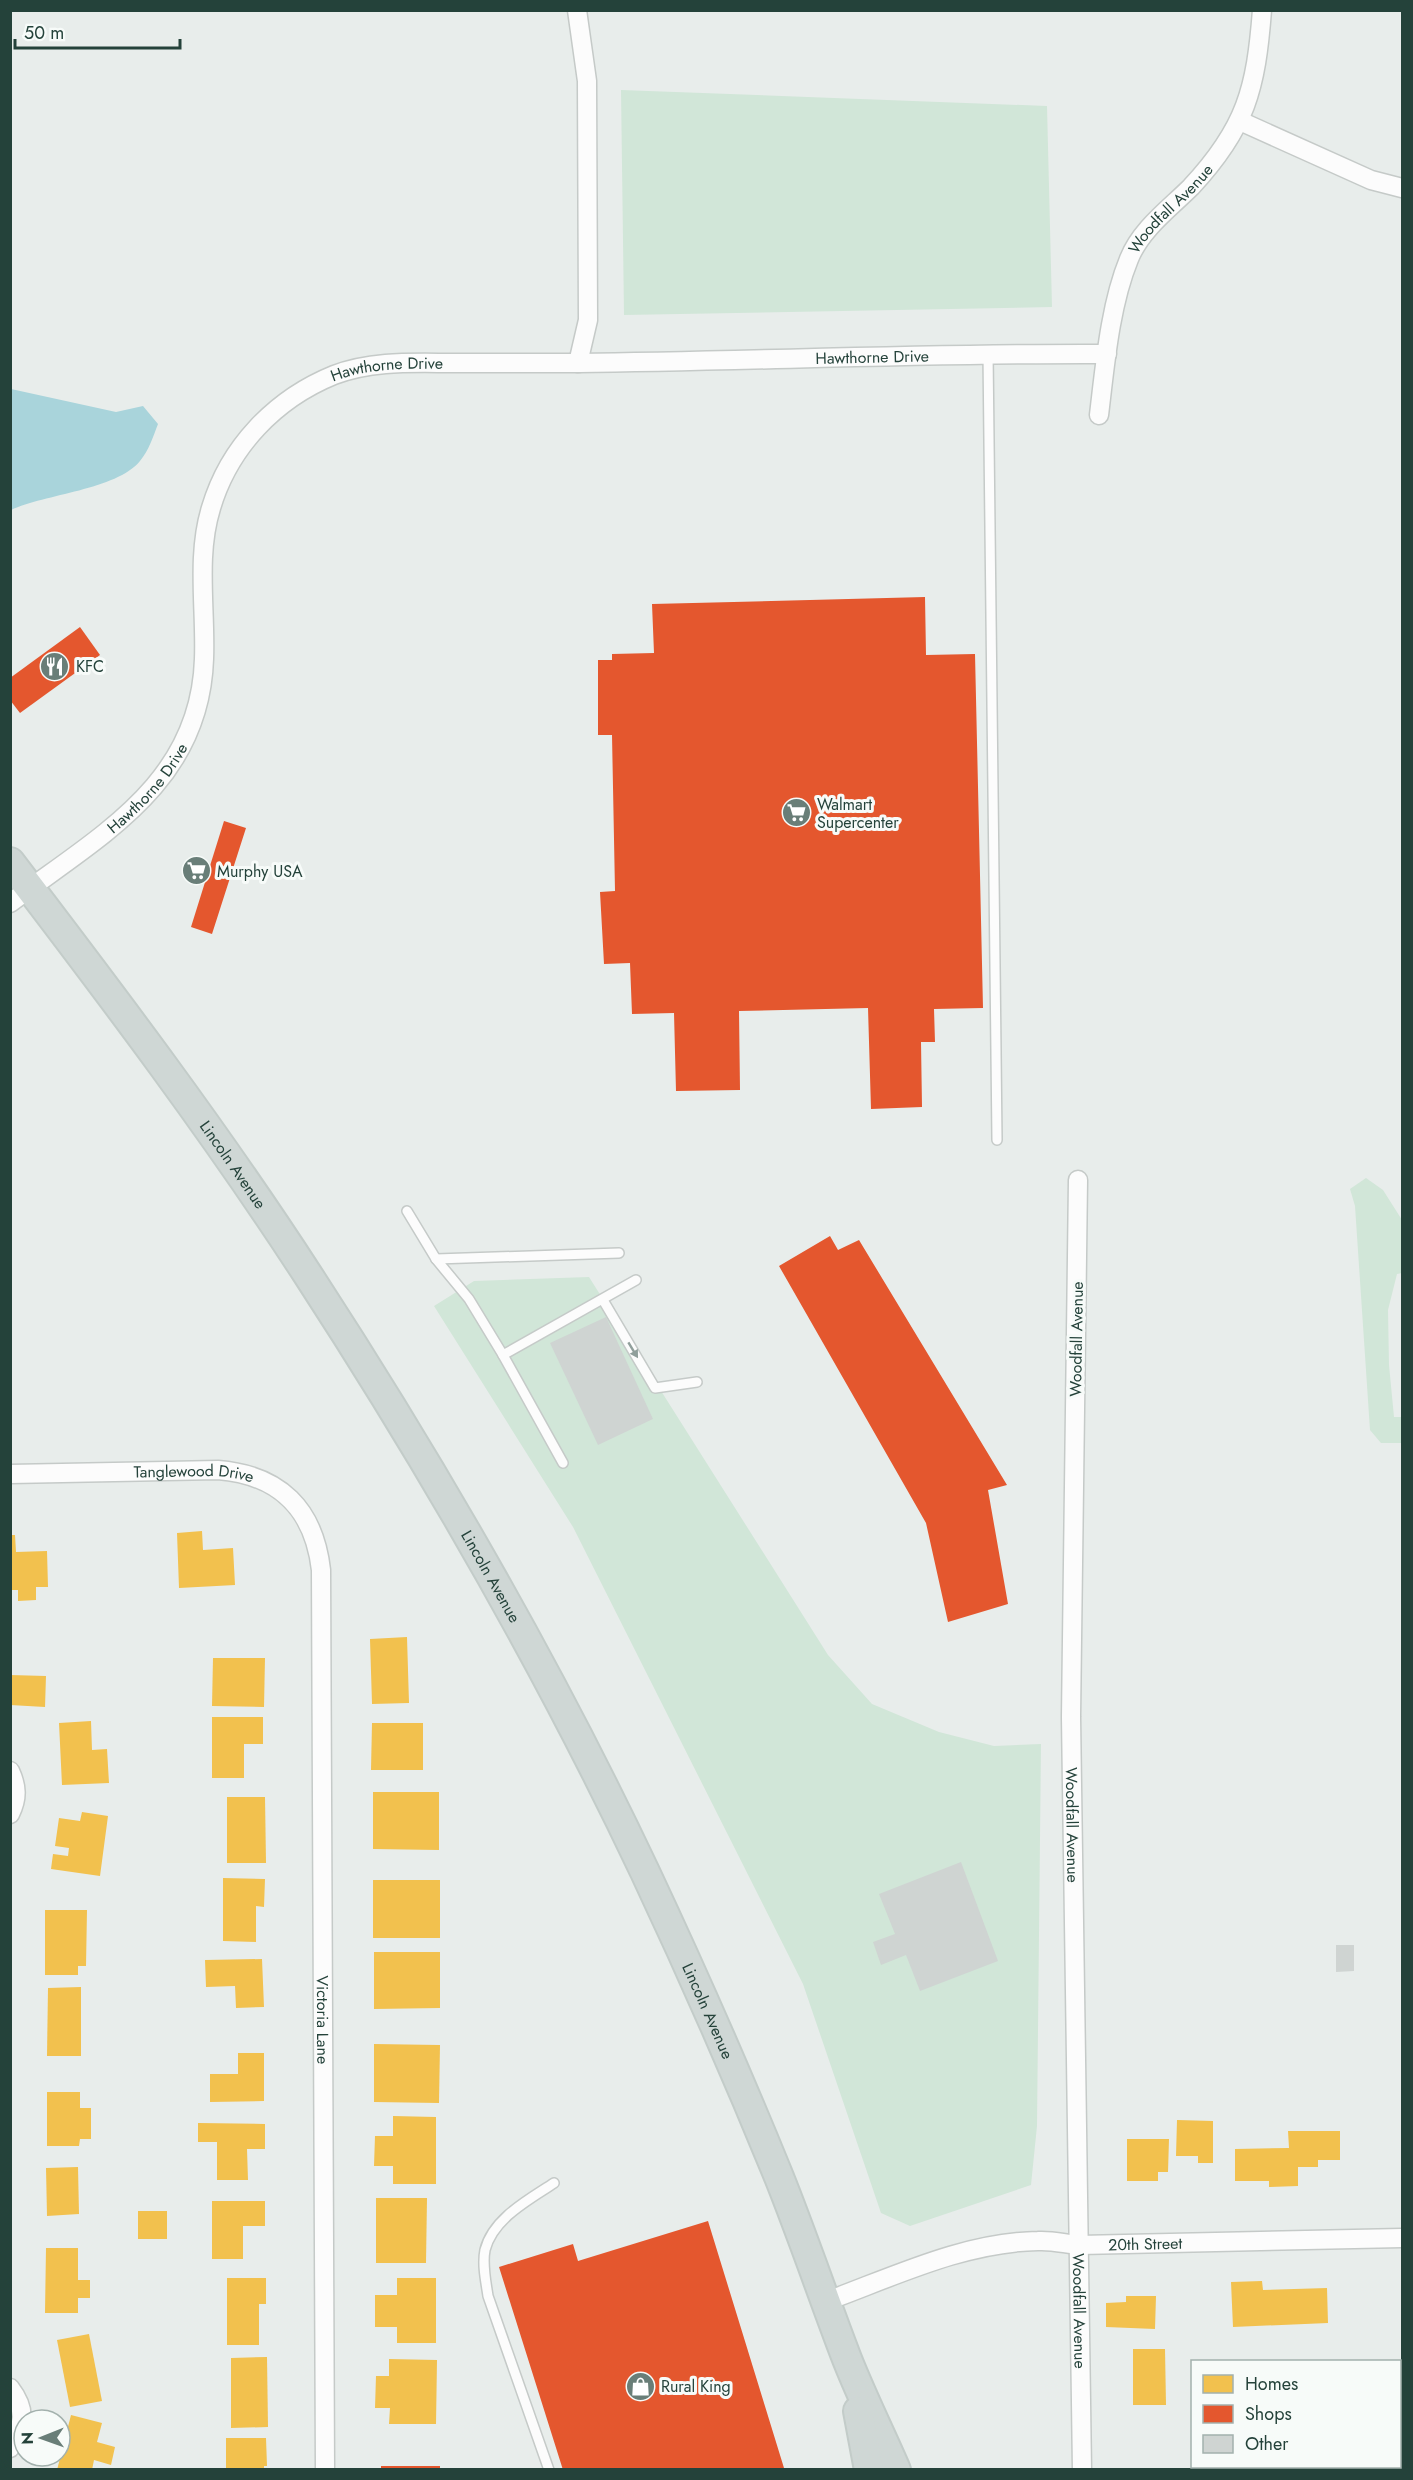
<svg xmlns="http://www.w3.org/2000/svg" width="1413" height="2480" font-family="Jost,sans-serif">
	<rect width="100%" height="100%" fill="#e8edeb"/>
	<g fill="#d1e6d8">
		<path d="M621,90L1047,106L1052,307L624,315Z"/>
		<path d="M1366,1178L1383,1190L1402,1220V1273L1397,1274L1388,1310L1389,1365L1394,1417H1402V1443H1381L1370,1430L1355,1206L1350,1189Z"/>
		<path d="M589,1277L828,1655L872,1704L939,1732L994,1746L1041,1744L1037,2126L1031,2185L910,2226L881,2213L803,1984L573,1527L434,1306L474,1281Z"/>
	</g>
	<path fill="#a9d4db" d="M11,389L116,412L143,406L158,424C153,437 149,450 140,461C116,490 45,494 11,510Z"/>
	<g fill="#f2c14e">
		<path d="M202,1531L203,1550L233,1548L235,1585L179,1588L177,1533Z"/>
		<path d="M10,1535H15L16,1552L47,1551L48,1587H36V1600L18,1601V1590H10Z"/>
		<path d="M407,1637L409,1703L372,1704L370,1639Z"/>
		<path d="M213,1658H265L264,1707L212,1706Z"/>
		<path d="M10,1675L46,1676L45,1707L10,1705Z"/>
		<path d="M212,1717H263V1744H244V1778H212Z"/>
		<path d="M91,1721L92,1750L107,1749L109,1783L62,1785L59,1723Z"/>
		<path d="M372,1723H423V1770H371Z"/>
		<path d="M373,1792H439V1850L373,1849Z"/>
		<path d="M227,1797H265L266,1863H227Z"/>
		<path d="M82,1812L108,1816L100,1876L51,1869L53,1854L68,1856L69,1848L55,1846L59,1818L80,1821Z"/>
		<path d="M223,1878L265,1879L264,1907L256,1906V1942L223,1941Z"/>
		<rect x="373" y="1880" width="67" height="58"/>
		<path d="M45,1910H87L86,1966H78V1975H45Z"/>
		<path d="M374,1952H440V2008L374,2009Z"/>
		<path d="M262,1959L264,2007L236,2008L235,1986L206,1987L205,1960Z"/>
		<path d="M81,1987V2056H47L48,1988Z"/>
		<path d="M374,2044L440,2045L439,2103L374,2102Z"/>
		<path d="M238,2053H264V2101L210,2102V2074H238Z"/>
		<path d="M47,2092H80V2108H91V2139H80L79,2146H47Z"/>
		<path d="M393,2116L436,2117V2184H393V2166H374L375,2136H393Z"/>
		<path d="M1177,2120L1213,2121V2163H1198V2156H1176Z"/>
		<path d="M198,2123L265,2124V2149H247L248,2180H217V2142H198Z"/>
		<path d="M1288,2131H1340V2160H1318V2167H1298V2186L1269,2187V2181H1235V2149L1289,2148Z"/>
		<path d="M1127,2139H1169L1168,2172H1158V2181H1127Z"/>
		<path d="M78,2167L79,2214L47,2216L46,2168Z"/>
		<path d="M376,2198H427L426,2263H376Z"/>
		<path d="M212,2201H265V2226H243V2259H212Z"/>
		<rect x="138" y="2211" width="29" height="28"/>
		<path d="M46,2248H78V2280H90V2298H78V2313H45Z"/>
		<path d="M227,2278H266V2304H259V2345H227Z"/>
		<path d="M397,2278H436V2343H397V2327H375V2295H397Z"/>
		<path d="M1262,2281L1263,2290L1327,2288L1328,2323L1233,2327L1231,2282Z"/>
		<path d="M1126,2296H1156L1155,2329L1106,2327V2303L1126,2302Z"/>
		<path d="M89,2334L102,2401L70,2407L57,2340Z"/>
		<path d="M1133,2349H1165L1166,2405H1133Z"/>
		<path d="M267,2357L268,2427L231,2428V2358Z"/>
		<path d="M389,2359L437,2360L436,2424H389L390,2408H375L376,2376H389Z"/>
		<path d="M71,2415L102,2423L97,2442L115,2447L111,2465L94,2460L92,2470H57Z"/>
		<path d="M226,2438H266L267,2466H264V2470H226Z"/>
		<rect x="1293" y="2466" width="42" height="4"/>
	</g>
	<g fill="#e4572e">
		<path d="M925,597L926,655L975,654L983,1008L934,1009L935,1042H921L922,1107L871,1109L868,1008L739,1011L740,1090L676,1091L674,1013L632,1014L630,963L604,964L600,892L615,891L612,735H598V660H612V654L654,653L652,604Z"/>
		<path d="M80,627L100,655L20,713L10,700V678Z"/>
		<path d="M224,821L246,828L212,934L191,927L206,879L183,873L186,863L209,869Z"/>
		<path d="M830,1236L838,1250L859,1240L1007,1485L988,1490L1008,1604L948,1622L926,1523L779,1266Z"/>
		<path d="M708,2221L784,2468L563,2470L499,2267L573,2244L578,2261Z"/>
		<rect x="381" y="2466" width="59" height="4"/>
	</g>
	<g fill="#cfd4d2">
		<path d="M606,1317L653,1419L598,1445L550,1343Z"/>
		<path d="M961,1862L998,1961L920,1991L906,1955L881,1965L873,1942L895,1934L879,1894Z"/>
		<path d="M1336,1945H1354V1971L1336,1972Z"/>
	</g>
	<g fill="none" stroke-linecap="round" stroke-linejoin="round">
		<defs>
			<g id="service">
				<path d="M988,353L997,1140"/>
				<path d="M407,1211L436,1259L469,1299L503,1355L636,1280"/>
				<path d="M436,1259L619,1253"/>
				<path d="M603,1300L655,1388L697,1382"/>
				<path d="M503,1355L563,1463"/>
				<path d="M549,2470L488,2296C486,2282 482,2265 485,2250C493,2218 530,2199 554,2183"/>
			</g>
			<g id="minor">
				<path d="M577,10L587,81L588,320L578,363"/>
				<path d="M1240,121L1371,180L1402,188"/>
				<path id="s1" d="M1099,415C1105,365 1110,305 1129,259C1141,229 1169,209 1191,187C1246,128 1256,89 1262,10"/>
				<path id="s2" d="M10,903C99,836 200,784 204,659C206,610 196,556 211,508C229,447 275,399 334,375C373,360 415,363 456,363C497,363 538,363 579,363C755,361 931,353 1107,354"/>
				<path id="s3" d="M1078,1180L1071,1717L1082,2470"/>
				<path id="s4" d="M10,1474L218,1470C280,1475 314,1509 321,1570L325,2470"/>
				<path d="M10,1771C17,1786 18,1798 10,1814"/>
				<path id="s5" d="M827,2301C895,2276 965,2242 1038,2241C1052,2240 1066,2244 1080,2245L1402,2238"/>
				<path d="M10,2388C27,2410 24,2425 10,2448"/>
			</g>
			<g id="primary">
				<path id="s6" d="M10,862C113,997 216,1133 308,1275C433,1467 547,1665 645,1872C692,1972 737,2074 779,2177C803,2237 824,2299 847,2359C862,2397 880,2433 896,2470"/>
				<path d="M858,2411L869,2470"/>
			</g>
		</defs>
		<use href="#service" stroke="#c5cac8" stroke-width="12"/>
		<use href="#minor" stroke="#c5cac8" stroke-width="21"/>
		<use href="#primary" stroke="#c3ccc9" stroke-width="32"/>
		<use href="#service" stroke="#fcfcfc" stroke-width="9"/>
		<use href="#minor" stroke="#fcfcfc" stroke-width="18"/>
		<use href="#primary" stroke="#cfd7d5" stroke-width="28"/>
	</g>
	<defs><path id="oneway-solid" d="M-6-.8H1V-3.2L6.5 0L1 3.2V.8H-6Z" transform="scale(1.5)"/></defs>
	<use fill="#909f9b" href="#oneway-solid" transform="translate(633 1350) rotate(59)"/>
	<defs>
		<symbol id="restaurant-disc" viewBox="-11 -11 22 22"><circle r="9.5" fill="#697e78" stroke="#f7fbf9"/><path d="M-5-6h1v4h1v-4h1v4h1v-4h1v5L-1.5 .5V6h-2V.5L-5-1ZM5-6V6H3V1.5H1.5Q1.5-4 5-6Z" fill="#fff"/></symbol>
		<symbol id="supermarket-disc" viewBox="-11 -11 22 22"><circle r="9.5" fill="#697e78" stroke="#f7fbf9"/><path d="M-6-5.5h2.5l.6 2H6L4.5 2H-2.5L-4.4-4H-6ZM-1.5 3.2a1.3 1.3 0 1 0 .1 0ZM3 3.2a1.3 1.3 0 1 0 .1 0Z" fill="#fff"/></symbol>
		<symbol id="shop-disc" viewBox="-11 -11 22 22"><circle r="9.5" fill="#697e78" stroke="#f7fbf9"/><path d="M-5-2.5h2.3a2.7 3.5 0 0 1 5.4 0H5L5.5 6h-11ZM-1.5-2.5h3a1.5 2.3 0 0 0-3 0Z" fill="#fff"/></symbol>
	</defs>
	<g fill-rule="evenodd">
		<use href="#restaurant-disc" x="38" y="650" width="33" height="33"/>
		<use href="#supermarket-disc" x="780" y="796" width="33" height="33"/>
		<use href="#supermarket-disc" x="180" y="854" width="33" height="33"/>
		<use href="#shop-disc" x="624" y="2370" width="33" height="33"/>
	</g>
	<g text-anchor="middle" stroke-width="6" stroke-linejoin="round" paint-order="stroke">
		<g font-size="16" fill="#24423a" stroke="#f7fbf9">
			<text dy="6" stroke="none"><textPath href="#s1" startOffset="225">Woodfall Avenue</textPath></text>
			<text dy="6" stroke="none"><textPath href="#s2" startOffset="1204">Hawthorne Drive</textPath></text>
			<text dy="6" stroke="none"><textPath href="#s2" startOffset="718">Hawthorne Drive</textPath></text>
			<text dy="6" stroke="none"><textPath href="#s2" startOffset="180">Hawthorne Drive</textPath></text>
			<text dy="6" stroke="none"><textPath href="#s6" startOffset="376">Lincoln Avenue</textPath></text>
			<text transform="translate(1076 1339) rotate(-89)" y="6">Woodfall Avenue</text>
			<text dy="6" stroke="none"><textPath href="#s4" startOffset="184">Tanglewood Drive</textPath></text>
			<text dy="6" stroke="none"><textPath href="#s6" startOffset="862">Lincoln Avenue</textPath></text>
			<text dy="6" stroke="none"><textPath href="#s3" startOffset="645">Woodfall Avenue</textPath></text>
			<text dy="6" stroke="none"><textPath href="#s6" startOffset="1348">Lincoln Avenue</textPath></text>
			<text dy="6" stroke="none"><textPath href="#s4" startOffset="816">Victoria Lane</textPath></text>
			<text dy="6" stroke="none"><textPath href="#s5" startOffset="328">20th Street</textPath></text>
			<text dy="6" stroke="none"><textPath href="#s3" startOffset="1131">Woodfall Avenue</textPath></text>
		</g>
		<g font-size="16" fill="#24423a" stroke="#f7fbf9" text-anchor="start">
			<text x="76" y="672">KFC</text>
			<text x="817" y="810">Walmart<tspan x="817" dy="18">Supercenter</tspan></text>
			<text x="217" y="877">Murphy USA</text>
			<text x="661" y="2392">Rural King</text>
		</g>
	</g>
	<rect width="1413" height="2480" fill="none" stroke="#24423a" stroke-width="24"/>
	<rect x="1191" y="2360" width="210" height="108" fill="#f7fbf9" stroke="#a3b1ad" stroke-width="1.5"/>
	<rect x="1203" y="2375" width="30" height="18" fill="#f2c14e" stroke="#a3b1ad" stroke-width="1.5"/>
	<text x="1245" y="2390" font-size="18" fill="#24423a">Homes</text>
	<rect x="1203" y="2405" width="30" height="18" fill="#e4572e" stroke="#a3b1ad" stroke-width="1.5"/>
	<text x="1245" y="2420" font-size="18" fill="#24423a">Shops</text>
	<rect x="1203" y="2435" width="30" height="18" fill="#cfd4d2" stroke="#a3b1ad" stroke-width="1.5"/>
	<text x="1245" y="2450" font-size="18" fill="#24423a">Other</text>
	<g transform="translate(42 2438) rotate(269)"><circle r="28" fill="#f7fbf9" stroke="#a3b1ad" stroke-width="1.5"/>
	<path d="M0-4.5L10 22L0 15L-10 22Z" fill="#697e78"/>
	<text y="-9" font-size="16" font-weight="bold" text-anchor="middle" fill="#24423a">N</text>
	</g>
	<path d="M15 39v9h165v-9" fill="none" stroke="#24423a" stroke-width="3"/>
	<text x="24" y="39" font-size="18" fill="#24423a" stroke="#f7fbf9" stroke-width="4.5" paint-order="stroke">50 m</text>
</svg>
